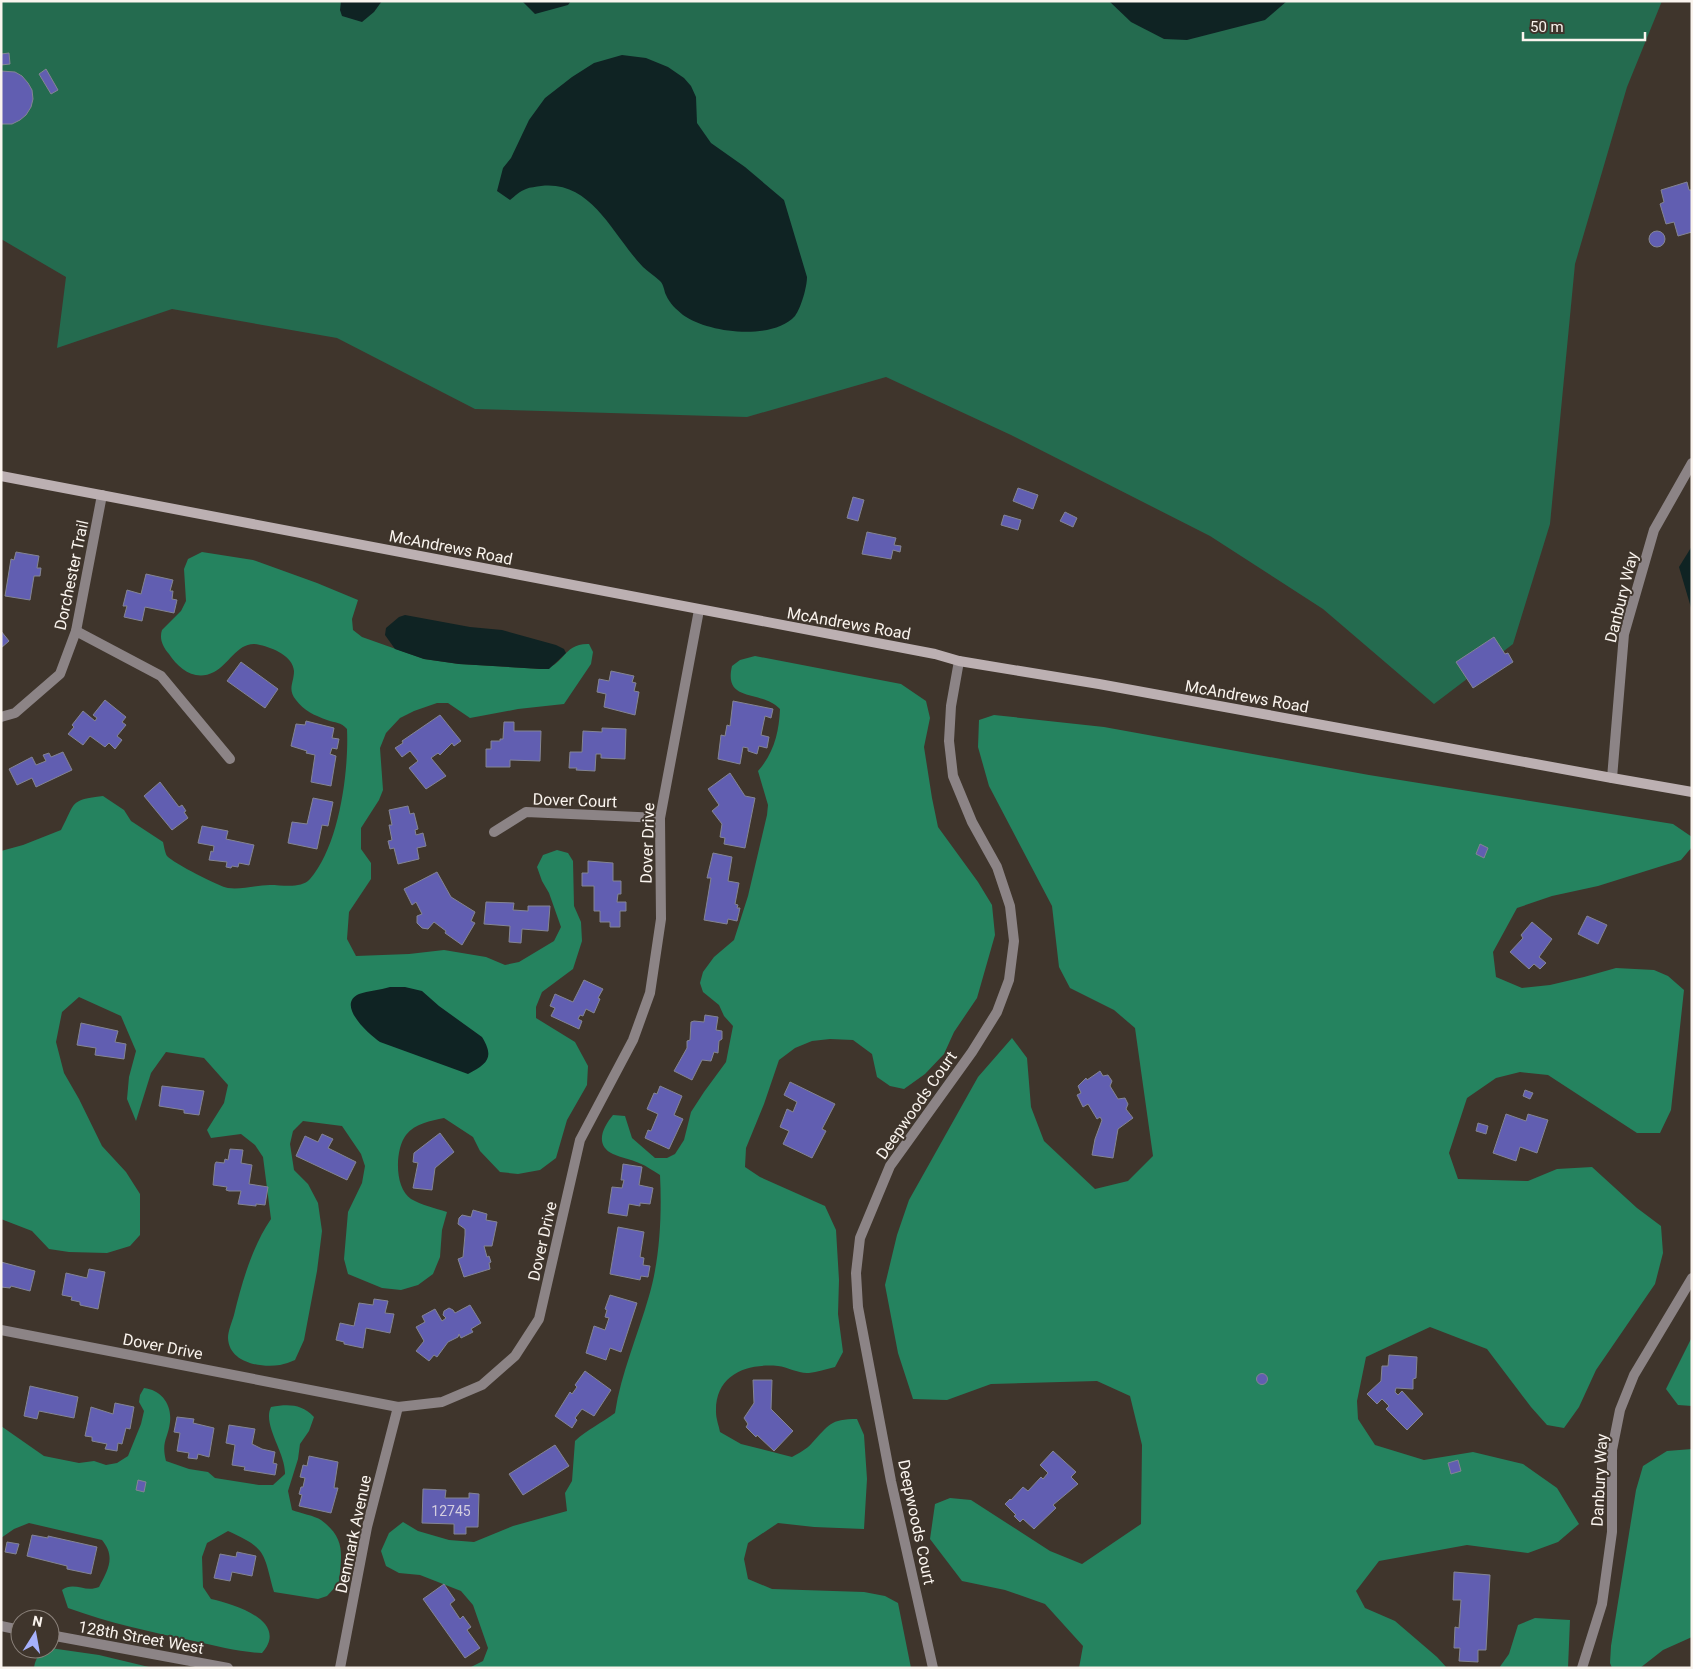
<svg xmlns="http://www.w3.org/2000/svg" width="1693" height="1669" font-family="Roboto,sans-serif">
	<rect width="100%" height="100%" fill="#3f352c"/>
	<path fill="#246b4f" d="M1,1H1662L1627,87L1575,264L1550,524L1513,644L1434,704L1323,609L1210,536L1011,435L886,377L747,417L475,409L337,338L172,309L57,348L66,277L1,239Z"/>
	<g fill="#25835f">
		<path d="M202,552L253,560L317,583L358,600L352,619L353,630L362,637L424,659L459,664L541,669C564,668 562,643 589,644L593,652L591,664L564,704L518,709L470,718L448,703H437L414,711L400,718L386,733L380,748L383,790L379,800L361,828V849L371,863V879L349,912L347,939L356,956L409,954L444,950L486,957L505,965L519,962L554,941L561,927L549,893L542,881L537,867L543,855L557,850L568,853L573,861L574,906L581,922L582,941L573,969L542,992L536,1007V1018L575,1042L588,1066L587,1085L567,1120L556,1158L540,1170L518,1174L500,1172L480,1151L473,1137L444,1118C431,1121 415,1123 406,1135C395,1149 394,1188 411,1199C421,1205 435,1208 447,1212L442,1230L440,1257L433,1274L418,1285L401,1290L382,1288L348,1274L344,1259L348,1212L362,1183L365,1166L361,1154L342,1126L303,1121L293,1131L290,1144L294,1170L308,1184L318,1203L322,1231L317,1271L304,1340L295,1360C290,1362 285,1364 280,1365C261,1368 229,1363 228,1338C228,1331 232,1322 234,1315C242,1282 252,1247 271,1219L263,1157L255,1145L241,1134L211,1138L207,1130L224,1103L228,1085L204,1058L166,1052L151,1073L136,1121L127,1099L129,1077L136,1051L121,1016L79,997L62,1012L56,1042L64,1073L79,1099L102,1146L126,1172L140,1194V1235L130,1246L107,1253L69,1252L49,1249L32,1231L1,1219V851L23,845L61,830C76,802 69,800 103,796L124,810L131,821L163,842C164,846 165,853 167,856C173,863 220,887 228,888C241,890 257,885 270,885C283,885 301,889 310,879C339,846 349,772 347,729C341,722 335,723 327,720C314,715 304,711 296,700C287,689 294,683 294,671C293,656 273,648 260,645C239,639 230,664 214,672C195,682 179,669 169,654C163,647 159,639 162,630L181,611L186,601L184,569L188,559Z"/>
		<path d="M755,656L901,684L926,701L930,718L924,747L932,798L938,827L978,882L992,905L995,935L977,998L954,1032L944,1054L925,1074L904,1089L890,1086L877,1077L872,1054L853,1040L830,1039L812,1041L795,1048L779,1060L764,1104L746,1148L745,1167L760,1177L825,1206L836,1230L839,1280L838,1314L843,1352L835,1367C826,1369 817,1372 809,1373C799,1374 788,1367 778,1366C746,1363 715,1375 716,1412C716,1419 719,1426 720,1432L741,1444L792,1457C799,1453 807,1449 812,1443C829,1425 830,1419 857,1419L864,1435L867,1479L864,1529L814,1527L778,1523L748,1543L744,1559L748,1579L772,1589L864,1592L885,1596L898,1603L911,1668H469L483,1661L488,1648L473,1605L461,1591L420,1575L399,1573L386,1566L381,1551L389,1533L403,1522L418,1531L449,1540L474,1542L513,1526L567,1511L565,1493L572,1481L575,1441C586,1430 602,1423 615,1413C621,1373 638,1335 649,1296C660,1259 662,1214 660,1175C653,1171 647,1166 639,1163C631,1159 621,1158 613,1154C594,1145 603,1127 613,1115L625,1116L632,1138L655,1158H667L675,1154L684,1140L691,1112L704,1092L726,1062L733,1026L724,1016L719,1005L703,992L700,983L703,972L714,957L734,940L748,896L767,815L768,805L758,771C774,753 779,732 780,709C762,689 723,704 732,666L740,660Z"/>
		<path d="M994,715L1104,727L1369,775L1673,824L1692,837V847L1681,860L1598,886L1552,896L1517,908L1493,952L1496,977L1522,988L1550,985L1584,977L1616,968L1654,970L1668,976L1684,990L1671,1110L1660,1133H1637L1548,1075L1520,1072L1496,1078L1467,1098L1449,1153L1458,1179L1528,1181L1557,1169L1592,1167L1637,1208L1661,1226L1663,1253L1655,1284L1596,1370L1579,1407L1564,1428L1547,1425L1531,1407L1487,1349L1430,1327L1366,1357L1357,1401L1358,1419L1375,1445L1424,1460L1473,1452L1523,1464L1557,1488L1579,1524L1558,1542L1528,1553L1467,1545L1379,1561L1356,1591L1365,1608L1395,1621L1437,1657L1447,1668H1079L1083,1646L1045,1604L1005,1590L962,1581L930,1539L935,1504L950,1498L971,1500L1050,1551L1082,1564L1141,1524L1142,1445L1130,1396L1097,1381L991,1384L947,1400L913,1399L898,1353L885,1285L897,1235L909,1200L978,1077L1012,1038L1027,1058L1031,1107L1044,1141L1095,1189L1128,1181L1153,1156L1135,1028L1114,1010L1070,988L1059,967L1052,906L989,786L978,747L979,720Z"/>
		<path d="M1692,1337V1406L1678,1405L1666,1389Z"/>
		<path d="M144,1388C161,1390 172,1404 170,1422C168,1439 161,1441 166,1461L189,1469L208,1472L215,1478L259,1485H273L285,1474C286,1453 262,1425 271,1407C289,1404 301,1404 314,1417L309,1431L300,1444L298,1459L288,1491L292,1510C300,1513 315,1516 321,1520C347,1539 341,1556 339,1583L327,1596L318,1599L274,1592C263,1553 268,1549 228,1531L207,1543L202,1557L203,1587L211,1599C234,1604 290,1621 262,1653C239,1652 217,1646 194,1641C151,1632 109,1623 68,1608L62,1590C74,1581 85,1593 99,1587C108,1570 116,1557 102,1540L29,1523L14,1529L1,1538V1426L44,1456L79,1463L94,1461L106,1465L117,1463L128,1456L141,1424L144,1411L139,1402L140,1395Z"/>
		<path d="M1692,1449V1637L1663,1650L1640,1668H1612L1610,1663L1611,1646L1636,1490L1643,1466L1667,1451Z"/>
		<path d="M1535,1618L1570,1620L1568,1668H1499L1509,1654L1518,1625Z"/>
		<path d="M50,1648L99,1655L153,1668H34C35,1658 41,1650 50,1648Z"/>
	</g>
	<g fill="#0f2323">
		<path d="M341,1H382L374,12L362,22L342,16L340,10Z"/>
		<path d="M522,1H571L568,5L535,14Z"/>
		<path d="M1109,1H1287L1265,20L1187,40L1164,39L1131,22Z"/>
		<path d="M622,55L646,58L668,67L684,78L691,86L696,97L697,123L711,143L745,167L784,200L807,277C807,287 801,308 795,316C772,341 708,333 683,315C676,309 670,304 666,295C664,291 664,285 660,281C655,276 648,272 643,267C613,236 592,180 541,186C536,187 530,187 526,189C520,191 515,196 510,200L497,191L503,168L511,158L529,120L545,98L572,77L594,63Z"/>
		<path d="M1692,546V611L1679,567Z"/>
		<path d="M405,615L470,627L502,630L556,645L564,649L566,653L549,669H541L459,664L424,659L395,649L385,635L386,628L399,617Z"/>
		<path d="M390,987H405L422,991L439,1006L482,1037C495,1058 487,1064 468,1074L380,1042C370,1035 335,1005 359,994C368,991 380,990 390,987Z"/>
	</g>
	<g fill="#615eb1" stroke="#848593">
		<path d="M9,53L10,64L1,65V54Z"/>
		<path d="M46,69L58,90L51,94L39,74Z"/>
		<path d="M1,71L15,72L22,76L28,83L32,90L33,99L31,107L26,115L20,120L12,124H1Z"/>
		<path d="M1687,182L1689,190H1692V232L1678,236L1674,222L1666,224L1660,204L1664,202L1661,190Z"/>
		<circle cx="1657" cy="239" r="8"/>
		<path d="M1018,488L1038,495L1033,509L1013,501Z"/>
		<path d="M853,497L864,500L858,521L847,518Z"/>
		<path d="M1065,512L1077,518L1073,527L1060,521Z"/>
		<path d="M1004,515L1021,520L1018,530L1001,525Z"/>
		<path d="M867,532L896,538L894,545L901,546L900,552L893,550L891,559L862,554Z"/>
		<path d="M16,552L39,556L37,568H41L40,576H34L30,600L5,596L11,559L14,560Z"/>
		<path d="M146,574L173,580L170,591H173L172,599L177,600L174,613L145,607L142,621L124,617L127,606H123L127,590L141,594Z"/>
		<path d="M1,631L9,641L1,648Z"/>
		<path d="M1494,637L1505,654L1508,653L1513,662L1473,688L1456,662Z"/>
		<path d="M241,662L278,689L265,708L227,681Z"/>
		<path d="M611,671L634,676L632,682L636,683L634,691L639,692L635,715L604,707L606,694L597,692L599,679L609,681Z"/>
		<path d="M105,700L126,717L122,722L126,725L117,736L122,740L115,749L109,743L105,747L90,736L83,745L68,734L74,727L72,725L83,711L95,721L97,718L93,715Z"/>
		<path d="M733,701L773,709L771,718L765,716L761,735L769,737L767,748L759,746L757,754L748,751V748L743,747L740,764L718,759L721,735L725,736L727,725L730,726Z"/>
		<path d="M440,715L461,741L454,746L452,743L440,755L438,753L431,758L446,776L426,789L409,768L418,761L410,751L402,757L395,748L403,743L402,741Z"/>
		<path d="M306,721L334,728L332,738L339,739L337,749L332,748L330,754L336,756L331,786L311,782L315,755L306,753L307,751L291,746L296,724L305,725Z"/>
		<path d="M504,722H514V731H541L540,761L510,760V767H486V749H491V741H500V739H503Z"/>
		<path d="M602,728L626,729L625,759L601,758V754H596L595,771L576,770L577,768H569L570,752H582L583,731L602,732Z"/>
		<path d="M63,752L72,770L36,787L32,778L17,785L9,769L32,757L36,765L46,761L43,755L49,753L51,757Z"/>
		<path d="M730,773L745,796L755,798L745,848L724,844L725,838L720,837L722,824L712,811L719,805L708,789Z"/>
		<path d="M160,782L179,807L182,805L186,811L184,812L188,818L172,830L144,796Z"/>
		<path d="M313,798L333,802L328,826L322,825L317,849L288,843L292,822L307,824Z"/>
		<path d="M408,806L410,814L414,813L418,829L415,830L416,835L423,833L426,846L417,848L419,859L398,864L394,848L390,849L388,841L392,840L389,825H392L389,810Z"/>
		<path d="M202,826L228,831L226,839L254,845L249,865L239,863L238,867L232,866L231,868L226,867L227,862L209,860L211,851L213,852L214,846L198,843Z"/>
		<path d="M1480,844L1488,848L1484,858L1476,854Z"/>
		<path d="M713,853L732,857L728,881L739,883L735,904L738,905L737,908H740L737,921L728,919L727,924L704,920L711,878H707Z"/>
		<path d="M588,861L613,863V881H621V894H618L617,902H626V911H620V927H610V922H600V911H594V886H582V873H588Z"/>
		<path d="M437,872L451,897L475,912L471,921L475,923L462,945L445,933L446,931L434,922L428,929L422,928L417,923V916L422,914L416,902L412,905L404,889Z"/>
		<path d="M486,902L514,903L513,910L528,911V906H550L548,931L522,929L521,943L509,942L510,926L484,924Z"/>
		<path d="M1587,916L1607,925L1598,944L1578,934Z"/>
		<path d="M1532,922L1552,939L1539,957L1546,963L1540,969L1534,964L1529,969L1510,952L1523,938L1521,935Z"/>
		<path d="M584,980L603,989L598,998L600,999L594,1013L586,1009L583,1016L580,1015L578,1019L582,1021L579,1029L551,1016L555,1008L550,1006L555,994L573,1002Z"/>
		<path d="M705,1015L718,1017L716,1030L722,1031V1039L719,1041L718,1053L714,1052L711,1061L702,1060L692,1080L674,1071L687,1048V1041L690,1040L691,1022L694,1021L704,1022Z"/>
		<path d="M81,1023L118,1031L115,1042L126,1044L124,1059L95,1055L96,1048L77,1045Z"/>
		<path d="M1100,1071L1103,1076L1108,1075L1112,1081L1110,1086L1118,1099L1125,1098L1128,1104L1126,1109L1133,1118L1118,1129L1113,1158L1092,1155L1095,1139L1102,1120L1100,1117L1097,1119L1088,1104L1083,1107L1077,1095L1081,1093L1078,1086L1086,1078L1087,1080Z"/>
		<path d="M790,1082L835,1104L822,1129L826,1131L812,1158L783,1144L789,1131L780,1127L787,1109L793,1112L797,1102L784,1095Z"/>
		<path d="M162,1086L204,1091L199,1115L184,1113V1110L159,1106Z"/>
		<path d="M660,1086L682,1096L674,1115L683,1119L669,1149L645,1138L648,1130L651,1131L658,1114L647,1109L654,1093L657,1094Z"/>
		<path d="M1525,1090L1533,1093L1530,1099L1523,1096Z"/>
		<path d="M1506,1114L1526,1121L1528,1114L1548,1120L1537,1153L1520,1147L1516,1161L1493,1153Z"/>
		<path d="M1478,1123L1488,1126L1486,1134L1476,1131Z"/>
		<path d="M440,1133L454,1152L435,1168L432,1190L413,1188L418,1163L413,1162L414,1153Z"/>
		<path d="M322,1134L333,1139L328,1148L356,1162L347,1180L296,1156L305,1136L318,1142Z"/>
		<path d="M230,1149L243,1150L241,1163L252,1165L249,1184L268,1187L265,1205L256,1204V1206L238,1204L241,1191H229L226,1190L227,1187L213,1185L215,1164L216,1162L224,1163L225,1159L228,1160Z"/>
		<path d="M623,1164L642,1167L639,1185L653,1188L650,1204L640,1203V1206L629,1204L627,1216L608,1213L612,1187L622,1188L624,1180H621Z"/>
		<path d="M473,1210L487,1214L486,1220L497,1222L492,1246H484L487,1257L489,1256L491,1262L489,1263L490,1269L464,1277L458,1259L463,1257L465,1235V1229L458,1224L459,1218L462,1215L471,1217Z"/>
		<path d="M618,1227L644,1232L640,1257L644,1258L643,1265L650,1266L648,1277L641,1276L640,1280L610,1274Z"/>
		<path d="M1,1262L35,1271L30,1291L11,1286L10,1288L1,1287Z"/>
		<path d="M89,1269L105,1272L98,1309L80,1305V1302L71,1300L72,1297L62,1295L66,1273L87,1278Z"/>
		<path d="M610,1295L637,1303L621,1352L610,1348L606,1360L586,1353L594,1326L605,1330L609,1318L605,1317L607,1310L605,1309Z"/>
		<path d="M374,1299L388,1301L385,1313L394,1314L390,1333L366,1328L363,1348L344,1344V1342L336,1340L340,1323L354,1326L359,1303L373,1305Z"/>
		<path d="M470,1305L481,1323L471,1329L473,1332L461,1338L459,1334L458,1337L448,1342L437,1357L434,1355L429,1361L416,1351L424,1341L416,1327L425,1322L422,1316L435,1309L442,1321L446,1318L443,1315L444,1311L449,1308L453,1310L455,1313Z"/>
		<path d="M1389,1355L1417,1357L1416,1378L1413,1379V1389L1396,1388L1395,1392L1398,1395L1402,1391L1423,1414L1407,1430L1386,1409L1389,1406L1382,1399L1377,1404L1367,1394L1381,1381L1382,1366H1388Z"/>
		<path d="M585,1371L611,1390L594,1416L582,1409L575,1418L577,1420L572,1428L555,1416L570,1392L572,1394L577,1387L575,1385Z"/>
		<circle cx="1262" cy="1379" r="5.5"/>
		<path d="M753,1380H772L771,1409L793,1431L774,1451L757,1435L756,1437L746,1427L748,1424L744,1418L754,1403Z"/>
		<path d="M30,1386L78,1397L74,1418L39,1411L37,1419L24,1416Z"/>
		<path d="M115,1403L134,1407L130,1429L126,1428L122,1444L118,1443L117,1451L105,1449L107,1444L92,1441V1437L85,1436L91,1407L113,1414Z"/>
		<path d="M177,1417L194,1419L193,1423L214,1428L209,1457L198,1454L197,1459L188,1458L189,1453L177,1451L180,1433L174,1432Z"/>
		<path d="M229,1425L255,1429L252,1444L262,1449L275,1452L273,1463L277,1464L275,1475L244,1470L245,1467L232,1465L235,1445L226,1443Z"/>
		<path d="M555,1445L569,1466L523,1495L509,1474Z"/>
		<path d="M1053,1451L1076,1472L1071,1477L1078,1484L1053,1505L1056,1508L1034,1529L1023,1519L1020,1522L1014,1516L1016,1515L1005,1504L1010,1499L1011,1500L1023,1487L1028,1491L1041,1477L1043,1479L1048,1473L1040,1465Z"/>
		<path d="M309,1456L338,1462L334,1488H338L331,1513L299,1506L302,1495L299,1494L301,1487H303L305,1478L300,1477L303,1465L307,1466Z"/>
		<path d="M1458,1460L1461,1471L1451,1474L1448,1463Z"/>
		<path d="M138,1480L146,1482L144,1492L136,1490Z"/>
		<path d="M423,1489L446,1490L445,1498H469V1493L479,1494L478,1527H466V1534H454V1524L422,1523Z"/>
		<path d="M32,1535L48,1538V1536L97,1547L91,1574L67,1569V1566L27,1556Z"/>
		<path d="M7,1542L19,1544L16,1554L5,1552Z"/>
		<path d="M237,1552L256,1556L252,1576L232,1572L230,1581L214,1578L220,1554L236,1557Z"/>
		<path d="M1454,1572L1490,1575L1486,1650H1478V1662L1459,1661L1460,1648H1454L1455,1627L1459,1628L1461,1600H1453Z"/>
		<path d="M444,1584L455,1600L450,1604L460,1619L463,1616L471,1627L467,1630L480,1648L465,1658L423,1599Z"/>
	</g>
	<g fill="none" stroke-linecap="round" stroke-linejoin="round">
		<g stroke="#8c8486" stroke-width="10">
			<path d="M76,631L161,676L230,759"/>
			<path d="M1,717L15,713L60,674L76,631L102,495"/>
			<path d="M1612,778L1624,634L1654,530L1692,463"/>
			<path d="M494,832L526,812L660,818"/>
			<path d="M1,1330L398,1407L442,1402L482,1385L515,1356L539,1319L580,1140L633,1040L650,993L661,919L660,818L699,610"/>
			<path d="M1,1626L20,1630"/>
			<path d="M50,1635L228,1668"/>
			<path d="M340,1668L367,1527L398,1407"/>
			<path d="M933,1668L891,1481L858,1307L856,1273L860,1238L890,1166L972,1052L997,1012L1009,980L1014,941L1010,906L997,867L972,822L953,776L949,741L951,706L959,661"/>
			<path d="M1582,1668L1602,1604L1612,1532V1450L1620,1410L1634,1375L1692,1278"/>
		</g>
		<path stroke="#bcb0b2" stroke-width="10" d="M1,476L935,654L959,661L1099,684L1612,778L1692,792"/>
	</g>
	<g text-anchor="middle" stroke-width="4" stroke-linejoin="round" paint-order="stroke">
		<g font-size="14" fill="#d4cedf">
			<text x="451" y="1516">12745</text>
		</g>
		<g font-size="16" fill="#faf4ee" stroke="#3f352c">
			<text transform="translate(451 547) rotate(11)" y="6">McAndrews Road</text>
			<text transform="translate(71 575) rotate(-78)" y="6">Dorchester Trail</text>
			<text transform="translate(1621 597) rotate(-76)" y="6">Danbury Way</text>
			<text transform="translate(849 623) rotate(10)" y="6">McAndrews Road</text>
			<text transform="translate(1247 696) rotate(10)" y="6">McAndrews Road</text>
			<text transform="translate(575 800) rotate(2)" y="6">Dover Court</text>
			<text transform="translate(647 843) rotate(-88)" y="6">Dover Drive</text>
			<text transform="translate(916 1105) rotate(-55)" y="6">Deepwoods Court</text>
			<text transform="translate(542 1241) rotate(-77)" y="6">Dover Drive</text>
			<text transform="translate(163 1346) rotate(11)" y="6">Dover Drive</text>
			<text transform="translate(1599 1480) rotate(-87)" y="6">Danbury Way</text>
			<text transform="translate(917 1522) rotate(78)" y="6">Deepwoods Court</text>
			<text transform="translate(353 1534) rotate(-78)" y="6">Denmark Avenue</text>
			<text transform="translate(141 1637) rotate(10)" y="6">128th Street West</text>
		</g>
	</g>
	<rect width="1693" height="1669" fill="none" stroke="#faf4ee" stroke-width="5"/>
	<g transform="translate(35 1634) rotate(11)"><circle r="24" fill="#3f352c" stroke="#8a817a"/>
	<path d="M0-4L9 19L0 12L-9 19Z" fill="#a6b1fc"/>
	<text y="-8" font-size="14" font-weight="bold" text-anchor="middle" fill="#faf4ee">N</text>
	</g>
	<path d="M1523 32v8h122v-8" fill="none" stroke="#faf4ee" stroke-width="2.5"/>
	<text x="1530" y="32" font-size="15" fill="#faf4ee" stroke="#3f352c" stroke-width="4" paint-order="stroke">50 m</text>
</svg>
